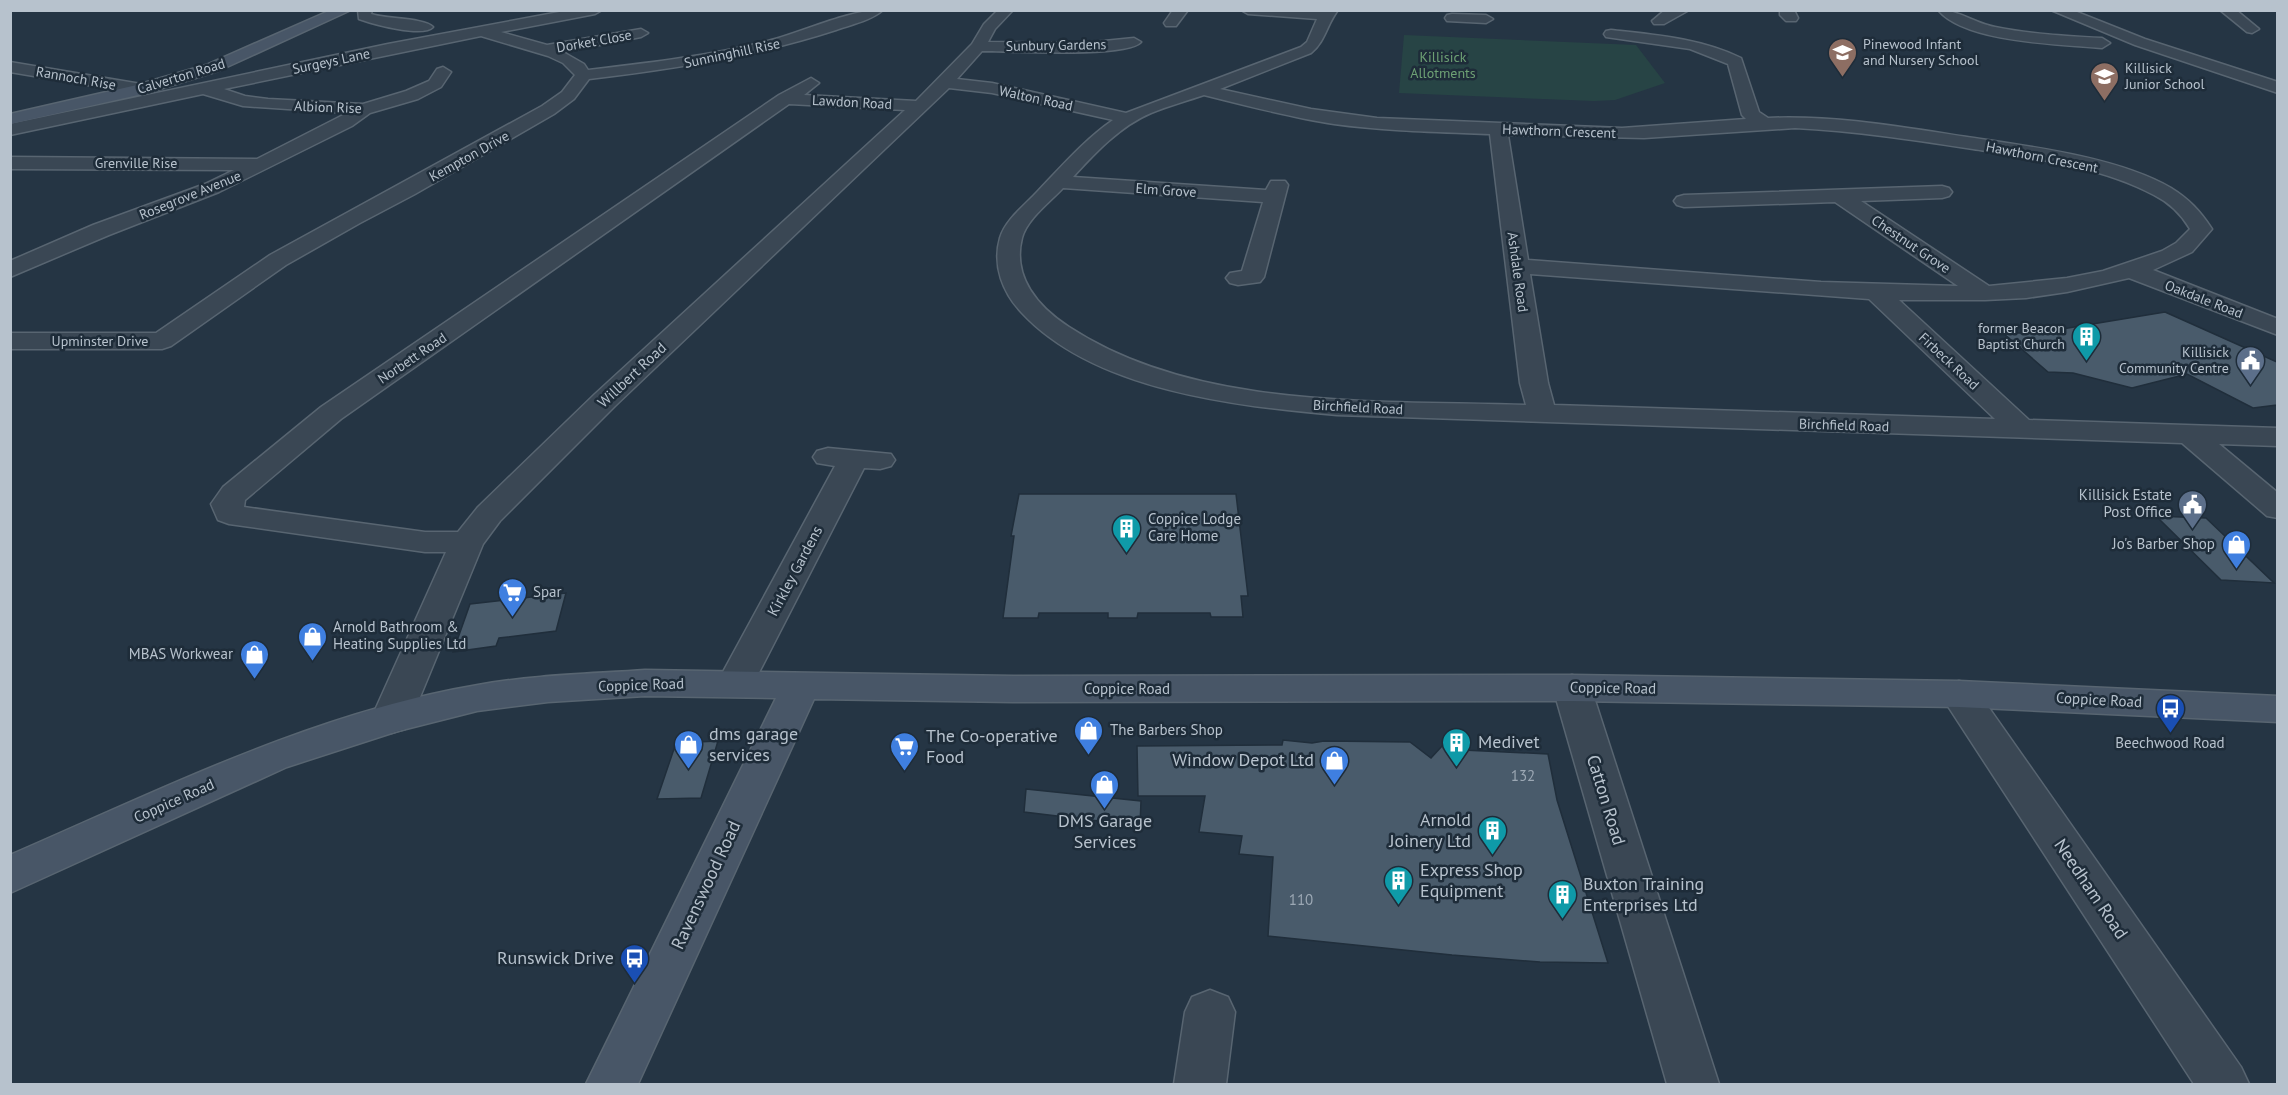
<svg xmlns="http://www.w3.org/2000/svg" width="2288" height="1095" font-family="'PT Sans',sans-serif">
	<rect width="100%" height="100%" fill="#253544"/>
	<path fill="#274445" d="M1404,35L1636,45L1665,83L1615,100L1594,101L1399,93Z"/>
	<g fill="#495b6b" stroke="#202e3b" stroke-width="1.5">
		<path d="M2165,312L2277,362V405L2253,408L2187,374L2132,388L2073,373L2048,372L2003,333H2038Z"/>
		<path d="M1019,494H1236L1248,596H1241L1243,617H1211L1210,613H1138L1137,618H1108V613H1039L1038,618H1003L1014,536H1011Z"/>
		<path d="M2156,516L2206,518L2274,583L2221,580Z"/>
		<path d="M566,593L556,631L499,638L496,646L453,652L470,604Z"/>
		<path d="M1283,740L1312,743L1324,741L1410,742L1431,758L1443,745H1463V750L1548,754L1557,800L1608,963L1540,962L1452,955L1268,936L1273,857L1239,854L1242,836L1199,832L1205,796H1138L1137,746L1282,745Z"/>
		<path d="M718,741L701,798L657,799L676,743Z"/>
		<path d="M1026,789L1141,801L1140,826L1024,812Z"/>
	</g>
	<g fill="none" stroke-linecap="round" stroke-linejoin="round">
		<defs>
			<g id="street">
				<path d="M358,10H372L371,14C386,19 425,18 433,27C423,38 373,24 359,19Z"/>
				<path d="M570,10H602L595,14L501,32L547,45L641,29L648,33L641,37L563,52L584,64L588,70C648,63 709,56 768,41C804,32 847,10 883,10C872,20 850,25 836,30C756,56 673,69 589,79L574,99L554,114L415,194L360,223L286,265L171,346L162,349H10V333H156L270,255L542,106L562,92L575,75L563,63L548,56L481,36L224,89L245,96L268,99L363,104L406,91L429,81L437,69L443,67L451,72L441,87L418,99L370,113L352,126L219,192L109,235L10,277V261L93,225L205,184L234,170L10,169V157L257,159L347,113L243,106L203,94L10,135V124L388,44Z"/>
				<path d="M998,10H1013L995,29L988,42L1084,43L1134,38L1141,42C1127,58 1008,51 982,51L957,79L992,83L1126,113L1301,47L1307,42L1317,19L1248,14L1241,10H1338C1327,24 1325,42 1311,53L1220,89L1311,109L1377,118L1622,128L1746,119L1742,115L1728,64L1690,49L1606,37L1604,34L1606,31L1611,30C1655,35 1700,38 1741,58L1759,112L1768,118C1834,115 1902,127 1967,137C2027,146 2118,157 2171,188C2189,199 2200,211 2212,229L2192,252L2153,270L2278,319V335L2129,278L2067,292L2026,298L1985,300H1899L2029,420L2278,428V446L2219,444L2278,493V518L2267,516L2182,443L1337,415C1236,406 1095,391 1022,313C1003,293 992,266 1000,238C1005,220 1025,205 1037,192C1061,167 1084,140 1113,120L992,93L949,88L615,406L500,521L483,544L411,719L405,729L391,733L377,729L371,719L446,552H425L229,524L218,520L211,504L223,487L321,407L779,95L811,78L819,83L804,95L916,101L972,44L984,24ZM1204,95C1247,106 1290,117 1334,124C1385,131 1438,132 1490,134L1520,383L1526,405C1379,400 1197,411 1069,327C1038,307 1012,277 1022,238C1027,219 1050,202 1063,188L1263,202L1242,271L1230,273L1226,278L1230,283L1238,285L1260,282L1264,277L1288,185L1285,181H1271L1266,190L1073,177C1095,153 1120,126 1151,113C1168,106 1186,101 1204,95ZM789,104L905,110L595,394L478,507L458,532H425L244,507L245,500L341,419ZM1795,128C1855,131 1914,140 1973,149C2033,158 2099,166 2154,195C2170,203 2181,214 2190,229L2176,243L2162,251L2103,271L2067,278L1989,286L1861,201L1942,198L1949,196L1952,192L1949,188L1942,186L1684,195L1677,197L1674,201L1677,205L1684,207L1835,202L1958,286L1821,282L1528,260L1508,135L1644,138ZM1530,274L1869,299L1995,419L1554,405L1548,383Z"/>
				<path d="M1173,10H1188L1176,26H1166L1164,23Z"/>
				<path d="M1665,10H1689L1664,24H1654L1652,21Z"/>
				<path d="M1780,10H1794L1798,18L1796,21H1786L1780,15Z"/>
				<path d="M1938,10C1959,10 1974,23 1995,27C2030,34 2066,36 2102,38L2110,43L2102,48C2060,44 1966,43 1938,10Z"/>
				<path d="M2051,10H2072L2145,39L2278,82V93L2135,45Z"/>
				<path d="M2220,10H2236L2259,29L2252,33L2247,32Z"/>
				<path d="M1452,14L1486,15L1493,19L1486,23L1447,21L1445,18L1447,15Z"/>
				<path d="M10,62L141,84L149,89L141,94L10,72Z"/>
				<path d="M828,448L891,454L895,460L891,466L880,469L864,468L749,692L736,696L723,692L717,683L835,466L817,463L813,457L817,451Z"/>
				<path d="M1572,675L1585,679L1591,688L1719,1084H1667L1553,688L1559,679Z"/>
				<path d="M1959,681L1973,685L2241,1067L2249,1084H2194L1940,694L1945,685Z"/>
				<path d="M1210,990L1228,997L1235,1012L1226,1084H1174L1185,1012L1192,997Z"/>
			</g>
			<g id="secondary">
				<path d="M331,10H351L218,71L147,93L10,124V114L137,85L206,65Z"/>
				<path d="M645,670L1013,676L1572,675L1959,681L2278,696V722L1959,707L1572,701L1013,702L814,699L638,1084H586L776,698L645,696L548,702L477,711L398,731L287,767L10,893V855C160,790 316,712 478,685C533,675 589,674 645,670Z"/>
			</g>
		</defs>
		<use href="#street" stroke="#586571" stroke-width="3"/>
		<use href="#secondary" stroke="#586571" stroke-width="3"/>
		<use href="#street" fill="#3a4754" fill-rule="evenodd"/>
		<use href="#secondary" fill="#485667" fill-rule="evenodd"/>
	</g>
	<defs>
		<symbol id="school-pin" viewBox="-11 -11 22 30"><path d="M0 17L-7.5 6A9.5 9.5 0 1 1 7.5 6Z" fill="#8d6e63" stroke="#1e2c39"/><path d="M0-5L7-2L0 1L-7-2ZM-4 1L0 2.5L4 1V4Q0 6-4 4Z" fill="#fff"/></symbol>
		<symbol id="building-pin" viewBox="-11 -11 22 30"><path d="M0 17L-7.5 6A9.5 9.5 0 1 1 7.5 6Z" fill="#0f9aa8" stroke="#1e2c39"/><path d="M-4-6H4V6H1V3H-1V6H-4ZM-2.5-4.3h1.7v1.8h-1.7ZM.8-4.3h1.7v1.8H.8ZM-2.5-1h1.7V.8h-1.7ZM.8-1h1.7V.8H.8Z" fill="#fff"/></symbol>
		<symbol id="civic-pin" viewBox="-11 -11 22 30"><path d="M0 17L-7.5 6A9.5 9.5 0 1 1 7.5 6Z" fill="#5c6f8a" stroke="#1e2c39"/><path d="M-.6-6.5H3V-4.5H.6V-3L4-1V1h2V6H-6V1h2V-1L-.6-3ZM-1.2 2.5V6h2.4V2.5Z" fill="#fff"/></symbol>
		<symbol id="shop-pin" viewBox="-11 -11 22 30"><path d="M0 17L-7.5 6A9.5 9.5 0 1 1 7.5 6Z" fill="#3f7fe0" stroke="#1e2c39"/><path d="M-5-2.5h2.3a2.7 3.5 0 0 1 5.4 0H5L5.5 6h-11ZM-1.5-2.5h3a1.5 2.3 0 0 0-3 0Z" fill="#fff"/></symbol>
		<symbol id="supermarket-pin" viewBox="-11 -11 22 30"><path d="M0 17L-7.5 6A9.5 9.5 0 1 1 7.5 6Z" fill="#3f7fe0" stroke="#1e2c39"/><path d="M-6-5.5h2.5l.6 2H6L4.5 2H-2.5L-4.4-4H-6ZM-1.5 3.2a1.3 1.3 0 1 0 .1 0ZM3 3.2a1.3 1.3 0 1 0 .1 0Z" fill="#fff"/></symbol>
		<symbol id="bus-pin" viewBox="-11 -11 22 30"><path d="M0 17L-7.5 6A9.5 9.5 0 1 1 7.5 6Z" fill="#1a4fb4" stroke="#1e2c39"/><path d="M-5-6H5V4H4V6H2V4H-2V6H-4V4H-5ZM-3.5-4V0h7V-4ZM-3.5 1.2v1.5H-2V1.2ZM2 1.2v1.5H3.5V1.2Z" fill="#fff"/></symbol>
	</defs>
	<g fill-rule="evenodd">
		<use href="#school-pin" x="1826" y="36" width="33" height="45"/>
		<use href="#school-pin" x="2088" y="60" width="33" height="45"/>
		<use href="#building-pin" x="2070" y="320" width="33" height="45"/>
		<use href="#civic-pin" x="2234" y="344" width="33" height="45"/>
		<use href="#civic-pin" x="2176" y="488" width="33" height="45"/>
		<use href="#building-pin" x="1110" y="512" width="33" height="45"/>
		<use href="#shop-pin" x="2220" y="528" width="33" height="45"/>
		<use href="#supermarket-pin" x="496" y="576" width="33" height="45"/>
		<use href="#shop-pin" x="296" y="620" width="33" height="45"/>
		<use href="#shop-pin" x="238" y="638" width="33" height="45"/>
		<use href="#bus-pin" x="2154" y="692" width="33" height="45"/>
		<use href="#shop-pin" x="1072" y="714" width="33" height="45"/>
		<use href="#building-pin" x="1440" y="726" width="33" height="45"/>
		<use href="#shop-pin" x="672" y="728" width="33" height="45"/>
		<use href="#supermarket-pin" x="888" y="730" width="33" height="45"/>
		<use href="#shop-pin" x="1318" y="744" width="33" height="45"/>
		<use href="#shop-pin" x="1088" y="768" width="33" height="45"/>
		<use href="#building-pin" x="1476" y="814" width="33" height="45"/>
		<use href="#building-pin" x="1382" y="864" width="33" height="45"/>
		<use href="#building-pin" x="1546" y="878" width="33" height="45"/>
		<use href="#bus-pin" x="618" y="942" width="33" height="45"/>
	</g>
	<g text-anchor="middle" stroke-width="5" stroke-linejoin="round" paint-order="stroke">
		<g font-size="14" fill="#b7c2cd" stroke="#1e2c39">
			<text transform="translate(594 41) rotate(-10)" y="5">Dorket Close</text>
			<text transform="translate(1056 45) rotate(-1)" y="5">Sunbury Gardens</text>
			<text transform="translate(732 53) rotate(-12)" y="5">Sunninghill Rise</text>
			<text transform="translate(331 61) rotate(-12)" y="5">Surgeys Lane</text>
			<text transform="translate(181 76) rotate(-17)" y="5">Calverton Road</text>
			<text transform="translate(76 78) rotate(10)" y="5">Rannoch Rise</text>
			<text transform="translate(1036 98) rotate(12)" y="5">Walton Road</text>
			<text transform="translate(852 102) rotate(3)" y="5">Lawdon Road</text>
			<text transform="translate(328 107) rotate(2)" y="5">Albion Rise</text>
			<text transform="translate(1559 131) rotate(2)" y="5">Hawthorn Crescent</text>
			<text transform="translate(469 156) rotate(-29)" y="5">Kempton Drive</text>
			<text transform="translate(2042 157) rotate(11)" y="5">Hawthorn Crescent</text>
			<text x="136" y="168">Grenville Rise</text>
			<text transform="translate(1166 190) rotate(4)" y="5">Elm Grove</text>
			<text transform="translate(190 195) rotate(-22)" y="5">Rosegrove Avenue</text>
			<text transform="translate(1911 244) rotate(34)" y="5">Chestnut Grove</text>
			<text transform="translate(1518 272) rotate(82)" y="5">Ashdale Road</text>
			<text transform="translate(2204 299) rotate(21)" y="5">Oakdale Road</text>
			<text x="100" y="346">Upminster Drive</text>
			<text transform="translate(412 358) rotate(-34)" y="5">Norbett Road</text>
			<text transform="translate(1949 361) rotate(43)" y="5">Firbeck Road</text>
			<text transform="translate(1358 407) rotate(3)" y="5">Birchfield Road</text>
			<text transform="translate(1844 425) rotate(2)" y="5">Birchfield Road</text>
		</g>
		<g font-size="14" fill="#b7c2cd" stroke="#1e2c39" text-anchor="start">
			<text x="1863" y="49">Pinewood Infant<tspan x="1863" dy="16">and Nursery School</tspan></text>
			<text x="2125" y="73">Killisick<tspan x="2125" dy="16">Junior School</tspan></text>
			<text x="2065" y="333" text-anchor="end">former Beacon<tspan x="2065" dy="16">Baptist Church</tspan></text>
			<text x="2229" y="357" text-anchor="end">Killisick<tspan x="2229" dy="16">Community Centre</tspan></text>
		</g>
		<g font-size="14" fill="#6da074" stroke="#1e2c39">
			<text x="1443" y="62">Killisick<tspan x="1443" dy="16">Allotments</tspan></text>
		</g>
		<g font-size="15" fill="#b7c2cd" stroke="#1e2c39">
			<text transform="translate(632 375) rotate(-43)" y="5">Willbert Road</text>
			<text transform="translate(795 571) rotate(-62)" y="5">Kirkley Gardens</text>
			<text transform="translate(641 685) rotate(-2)" y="5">Coppice Road</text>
			<text transform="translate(1613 688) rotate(1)" y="5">Coppice Road</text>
			<text x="1127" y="694">Coppice Road</text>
			<text transform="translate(2099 700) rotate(3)" y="5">Coppice Road</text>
			<text transform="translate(174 801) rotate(-24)" y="5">Coppice Road</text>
		</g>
		<g font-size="15" fill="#b7c2cd" stroke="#1e2c39" text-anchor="start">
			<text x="2172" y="500" text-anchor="end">Killisick Estate<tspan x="2172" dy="17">Post Office</tspan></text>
			<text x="1148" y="524">Coppice Lodge<tspan x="1148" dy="17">Care Home</tspan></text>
			<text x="2215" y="549" text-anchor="end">Jo's Barber Shop</text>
			<text x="533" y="597">Spar</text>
			<text x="333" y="632">Arnold Bathroom &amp;<tspan x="333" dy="17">Heating Supplies Ltd</tspan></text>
			<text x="233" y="659" text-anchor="end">MBAS Workwear</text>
			<text x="1110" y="735">The Barbers Shop</text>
			<text x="2170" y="748" text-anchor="middle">Beechwood Road</text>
		</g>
		<g font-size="15" fill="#9ca8b4">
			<text x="1523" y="781">132</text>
			<text x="1301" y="905">110</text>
		</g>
		<g font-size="18" fill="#b7c2cd" stroke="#1e2c39" text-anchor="start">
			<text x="709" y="740">dms garage<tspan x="709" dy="21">services</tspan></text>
			<text x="926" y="742">The Co-operative<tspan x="926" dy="21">Food</tspan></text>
			<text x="1478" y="748">Medivet</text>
			<text x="1314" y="766" text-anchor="end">Window Depot Ltd</text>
			<text x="1471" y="826" text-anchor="end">Arnold<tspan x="1471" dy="21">Joinery Ltd</tspan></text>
			<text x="1105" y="827" text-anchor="middle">DMS Garage<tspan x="1105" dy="21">Services</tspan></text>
			<text x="1420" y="876">Express Shop<tspan x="1420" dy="21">Equipment</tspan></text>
			<text x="1583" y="890">Buxton Training<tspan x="1583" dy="21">Enterprises Ltd</tspan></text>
			<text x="614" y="964" text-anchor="end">Runswick Drive</text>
		</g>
		<g font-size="18" fill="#b7c2cd" stroke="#1e2c39">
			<text transform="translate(1606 800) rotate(73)" y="6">Catton Road</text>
			<text transform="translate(706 885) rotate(-65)" y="6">Ravenswood Road</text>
			<text transform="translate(2091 889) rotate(56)" y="6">Needham Road</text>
		</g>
	</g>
	<rect width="2288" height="1095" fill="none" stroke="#b7c2cd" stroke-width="24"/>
</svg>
